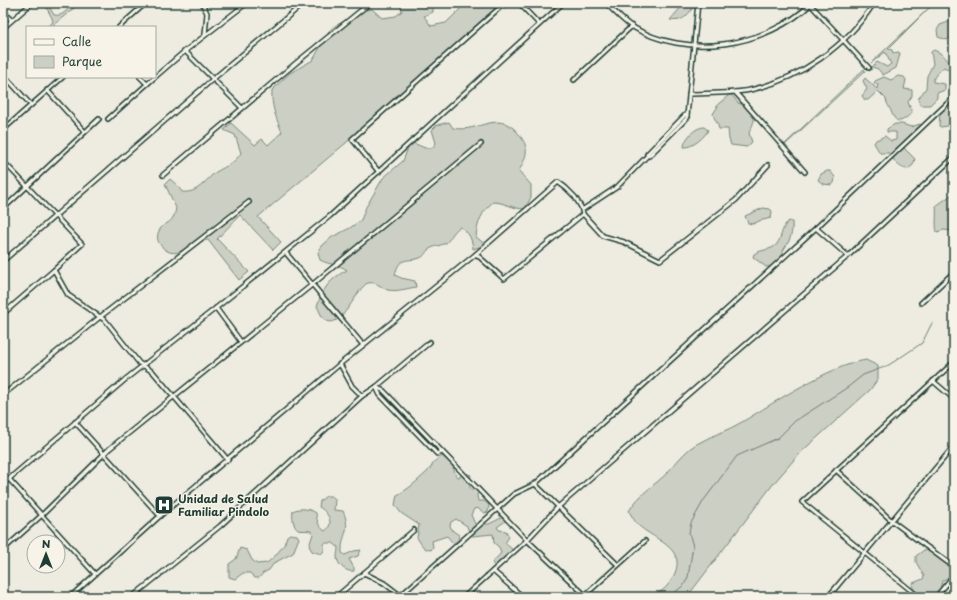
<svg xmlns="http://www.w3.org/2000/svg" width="957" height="600" font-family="'Playpen Sans',sans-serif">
	<rect width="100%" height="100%" fill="#eeece1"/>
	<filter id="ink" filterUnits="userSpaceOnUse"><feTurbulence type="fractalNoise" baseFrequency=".025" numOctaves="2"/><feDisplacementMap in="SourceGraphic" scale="8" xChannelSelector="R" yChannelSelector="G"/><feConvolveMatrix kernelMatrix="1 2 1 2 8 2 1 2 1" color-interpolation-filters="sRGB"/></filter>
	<g filter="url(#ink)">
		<g fill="#cccfc4" stroke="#76867c">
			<path d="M44,3H47L54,15C64,17 67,9 73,3H80L51,27H47L53,22L52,18Z"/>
			<path d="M400,3H431L433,6V12L424,16L431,26L446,23L466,3H501L347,142L258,217L281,242L273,250L240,215L217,239L249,272L239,280L208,240C190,241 175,266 159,243C157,239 157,235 159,231C164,221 173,226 176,208L165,184L170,179L178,186L182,192C198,194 205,180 216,172C226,166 235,163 241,153L235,135L224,130L231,123L255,145L262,139L268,145L282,132C276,118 271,106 272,90L290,73L313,60L330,30L335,26L365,10L372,9L382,18L396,16L402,11Z"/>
			<path d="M683,3H696C689,13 684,23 670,20L682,6L680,5Z"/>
			<path d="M930,7L888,49L892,50L893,53L899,52L900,54L896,68L883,75L878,69L872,67L877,62L887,67L891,64L885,52L871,63Z"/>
			<path d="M954,20L952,24L954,34L947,40L938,37L937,30L940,25Z"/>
			<path d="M934,50L942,54L953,66L952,69L949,70L944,67C940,71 933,76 933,82L945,84V90L937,93V98L930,105H921L918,99L926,88L927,76L933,64L931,52Z"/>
			<path d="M864,69L865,71L785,145V144Z"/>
			<path d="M898,76L904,77L906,80L904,89L912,90V96L908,102L912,113C902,121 897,127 891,111C889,106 887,105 886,99L878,91L868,100H865L862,96L867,89L863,81L865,78L877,89L878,84H874L875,81L884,77L891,80Z"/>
			<path d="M729,95H732L738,103L748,106C758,116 754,122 749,133L752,142L747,147L731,145L729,139L728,129H719C718,123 714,119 713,114L718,106H716Z"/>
			<path d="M954,99V117L947,126L941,127L939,126L940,113Z"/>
			<path d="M449,122L453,128C479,134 500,106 521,137C530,150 526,157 519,171L531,185V197L525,209C513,209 504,202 493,202C482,211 477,223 476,237L486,245L473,249C472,239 469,232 460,227C452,232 451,239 446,243C440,246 433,246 428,250C425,253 425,256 420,258C407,262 399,256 395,275L401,278L415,281L416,287C409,288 396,292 388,290C381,288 377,281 368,283C357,286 341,334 324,319C321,316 319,310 317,306C323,288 330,279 347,270C339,264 329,265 320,260L318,253L322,246L332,237L350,228L361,220L366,207L383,178L403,161L408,148L413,143L425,148H432L436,143L432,130L437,125Z"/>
			<path d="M895,124H902L911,127L920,124L922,128C917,136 909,140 903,147L915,159L913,165L908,169C899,169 894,160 889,153H880L874,143L876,140L885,136L891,141L896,140V132H887V129Z"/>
			<path d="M704,127L708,130C705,137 692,148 684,147C684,139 695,127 704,127Z"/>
			<path d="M827,171H830L835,177L834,183L832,185L823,184L818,180L821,174Z"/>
			<path d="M954,193V231L944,230L937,232C935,226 937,213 936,206Z"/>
			<path d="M763,208L770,209L772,211L771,218L759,221L753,224L748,223L745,216Z"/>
			<path d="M789,221L792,222C793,233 790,241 784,249C782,252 784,255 782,259C779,264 771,267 766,267L753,257L754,254C761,249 771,251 777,244C782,237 782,225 789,221Z"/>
			<path d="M866,360L878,366V379L870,390L799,454L774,483L687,597H652C663,591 670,585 675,573C686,547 652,539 637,524C634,520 631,515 629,511C639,494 654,486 667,473C676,463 684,452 695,445C710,436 727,431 742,422C775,402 829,366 866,360Z"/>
			<path d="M442,456L452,464L456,476L459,477L465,473L471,475C470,481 467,484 472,490L478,486L481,488L477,495L478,501H484L489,505L488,512L485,513L477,508L474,509L471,515L475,524H489L501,518L507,520L497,527L499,530L506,531L509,537L505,543L513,550L510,559L496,568L492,563L501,553L499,547L494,543L493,534L473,536L470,535L467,526L456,519L451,522L450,526L453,531L459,535L458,541L453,543L447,536L432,541L433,547L431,550C423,550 421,543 417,538L419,525L401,513L395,505L397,495C408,490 418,480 427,472C434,465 432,461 442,456Z"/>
			<path d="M326,496H332L335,499L334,510L343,511C352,531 341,534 342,553L345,555L354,551L361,550L358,556L349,559L354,568V571C347,573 337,565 337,557C337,554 338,551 338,547L333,543H326L324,544V551L321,554L312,551L309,546L313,534L311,531C307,530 301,531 298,530C293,527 292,516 293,511C299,507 311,509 316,513C317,521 318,526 325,531C335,524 328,512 319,507L320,501Z"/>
			<path d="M290,534L297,535L299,538L293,553L274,563L269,570L263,573L259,578H255L250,573H243L235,579L229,577V564L236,559L240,548L247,550L252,560L257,564L267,563L275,556L284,545L287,536Z"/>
			<path d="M924,550C933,550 943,563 952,567L954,571L950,576L942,581L940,590L933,596L917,594L912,586L913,583L923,579L924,576L916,562V556Z"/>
		</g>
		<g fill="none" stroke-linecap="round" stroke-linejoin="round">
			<path stroke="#6c7e74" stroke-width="1" d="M669,597L684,585L688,577L693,546L689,533L691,523L704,500L737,456L778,438L795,421L848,387L863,375L887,366L895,361L922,343L932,323"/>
			<defs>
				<g id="street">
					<path d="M202,3L207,13L205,35"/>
					<path d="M519,3L539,24"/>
					<path d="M606,3C614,11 622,20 631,26C686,60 767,47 812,3"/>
					<path d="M809,3L869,68"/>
					<path d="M939,4L940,3"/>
					<path d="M3,11L11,20"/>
					<path d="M119,27L146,3"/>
					<path d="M3,28L32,3"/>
					<path d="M185,51L242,108"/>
					<path d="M3,74L31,105"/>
					<path d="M140,77L147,84"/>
					<path d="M155,77L185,51L247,3"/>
					<path d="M574,80L632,26"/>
					<path d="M47,90L85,132"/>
					<path d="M735,92L805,172"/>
					<path d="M689,94C709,93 730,94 750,90C800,79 847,46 874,3"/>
					<path d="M687,116L698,3"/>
					<path d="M108,119L155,77"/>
					<path d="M3,130L63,77"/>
					<path d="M647,154L685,115"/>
					<path d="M649,156L688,117"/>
					<path d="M3,161L82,244L54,270L3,314"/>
					<path d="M379,172L352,139L505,3"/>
					<path d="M163,175L296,63L370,3"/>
					<path d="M3,209L99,119"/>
					<path d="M582,210L617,187L648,155"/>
					<path d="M816,228L848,256"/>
					<path d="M286,253L363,345"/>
					<path d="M476,254L504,279L583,214"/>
					<path d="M3,261L213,79L304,3"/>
					<path d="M54,270L68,295L106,321L139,363L153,372L228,460"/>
					<path d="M921,303L954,272"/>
					<path d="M216,308L241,342"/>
					<path d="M340,364L352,386L362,396L376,387L430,342"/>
					<path d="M933,381L954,399"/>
					<path d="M376,387L384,391L527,540L585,595"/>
					<path d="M376,387L380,395L437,454L442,452"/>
					<path d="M3,395L100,317L249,202"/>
					<path d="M75,422L160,516"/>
					<path d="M836,470L892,521L954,567"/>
					<path d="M9,479L95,574"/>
					<path d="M3,484L127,378L216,308L330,216L563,3"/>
					<path d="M535,484L618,565"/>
					<path d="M3,550L42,515L109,449L313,284L481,144"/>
					<path d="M493,571L523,597"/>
					<path d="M364,573L384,583L401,596"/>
					<path d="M70,597L160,516L340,364L476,254L558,182L566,188L575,197L581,207L583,214L603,236L624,242L660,260L736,200L768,165"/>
					<path d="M132,597L220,526L362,396"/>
					<path d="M336,597L414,530"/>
					<path d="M399,597L514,494L535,484L816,228L954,97"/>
					<path d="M464,597L527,540L558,507L848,256L954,157"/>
					<path d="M583,597L645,541"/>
					<path d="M828,597L954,446"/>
					<path d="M919,597L802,502L954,362"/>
					<path d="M936,597L954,575"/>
				</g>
			</defs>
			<use href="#street" stroke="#1f3d34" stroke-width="6"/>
			<use href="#street" stroke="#f7f3e8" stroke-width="3"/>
		</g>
	</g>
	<defs>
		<symbol id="hospital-square" viewBox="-11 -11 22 22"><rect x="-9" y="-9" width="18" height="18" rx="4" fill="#1f3d34" stroke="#f7f3e8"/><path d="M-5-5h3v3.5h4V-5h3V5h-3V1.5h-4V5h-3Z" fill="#fff"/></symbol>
	</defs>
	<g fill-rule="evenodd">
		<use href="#hospital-square" x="153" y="494" width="22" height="22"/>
	</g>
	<g text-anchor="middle" stroke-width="3" stroke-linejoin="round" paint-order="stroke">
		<g font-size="11" font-weight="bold" fill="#1f3d34" stroke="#f7f3e8" text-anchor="start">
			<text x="178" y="503">Unidad de Salud<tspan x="178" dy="13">Familiar Pindolo</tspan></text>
		</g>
	</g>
	<rect width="957" height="600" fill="none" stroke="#f7f3e8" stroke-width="16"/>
	<rect x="8" y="8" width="941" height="584" fill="none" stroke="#1f3d34" stroke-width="1.5" filter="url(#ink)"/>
	<rect x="26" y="26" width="130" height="52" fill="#f7f3e8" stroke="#a1aaa0"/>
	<rect x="34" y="39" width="20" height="6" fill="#f7f3e8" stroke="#a1aaa0"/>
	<text x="62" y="46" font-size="12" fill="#1f3d34">Calle</text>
	<rect x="34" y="56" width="20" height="12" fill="#cccfc4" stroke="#a1aaa0"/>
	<text x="62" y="66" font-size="12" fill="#1f3d34">Parque</text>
	<g transform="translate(46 554)"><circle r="19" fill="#f7f3e8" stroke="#a1aaa0"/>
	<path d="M0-3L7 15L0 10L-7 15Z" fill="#1f3d34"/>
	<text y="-6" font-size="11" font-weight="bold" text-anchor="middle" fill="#1f3d34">N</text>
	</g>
</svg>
